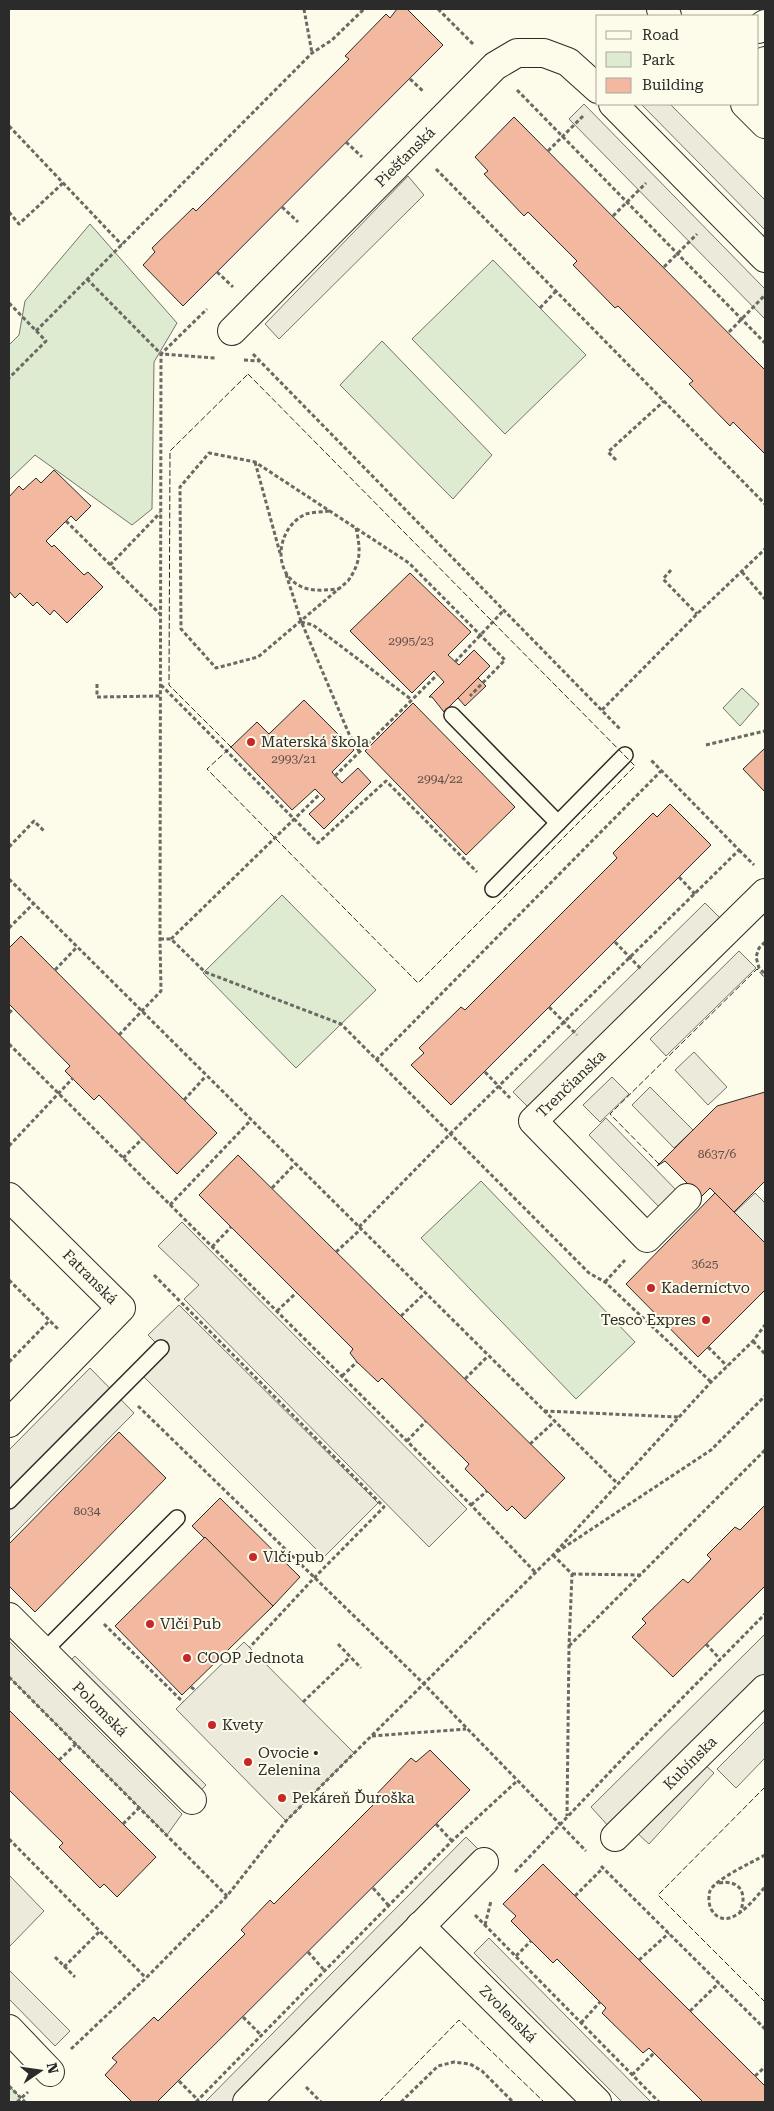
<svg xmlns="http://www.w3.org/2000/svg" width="774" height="2111" font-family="'Roboto Serif',serif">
	<rect width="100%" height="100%" fill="#fdfbea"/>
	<g fill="#deebd1" stroke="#74746e">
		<path d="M90,224L177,323L154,362L152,509L132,525L35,455L9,480V345L19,335L25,301Z"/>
		<path d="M493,260L586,355L505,434L412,339Z"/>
		<path d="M382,341L492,455L453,499L340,385Z"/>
		<path d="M742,688L759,704L740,726L723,708Z"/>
		<path d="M282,895L376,990L296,1068L203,973Z"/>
		<path d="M481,1181L635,1342L576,1399L421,1238Z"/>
		<path d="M9,2086L21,2098L17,2102H9Z"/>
	</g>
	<g fill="#eceadb" stroke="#74746e">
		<path d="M584,104L765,289V319L569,119Z"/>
		<path d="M641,104H670L765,200V230Z"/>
		<path d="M408,176L424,195L279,339L265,324Z"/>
		<path d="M705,903L720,918L528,1107L513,1092Z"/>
		<path d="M739,951L756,968L666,1056L650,1039Z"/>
		<path d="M694,1052L727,1087L708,1105L675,1070Z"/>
		<path d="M612,1077L629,1094L600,1122L583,1105Z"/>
		<path d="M650,1087L693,1130L674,1148L632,1105Z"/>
		<path d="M606,1118L679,1193L662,1210L589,1135Z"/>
		<path d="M755,1193L765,1203V1243L734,1213Z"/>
		<path d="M182,1222L467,1509L429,1547L184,1299L199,1285L158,1246Z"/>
		<path d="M179,1305L378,1503L324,1557L138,1371L161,1348L148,1335Z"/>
		<path d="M90,1368L134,1413L9,1539V1450Z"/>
		<path d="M765,1634V1676L611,1829L591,1807Z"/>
		<path d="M9,1641L182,1814L167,1835L9,1677Z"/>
		<path d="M244,1642L354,1753L286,1821L176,1709Z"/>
		<path d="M75,1656L206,1785L192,1800L61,1670Z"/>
		<path d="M765,1721V1758L736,1788L717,1769Z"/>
		<path d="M703,1763L714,1773L649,1844L636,1832Z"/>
		<path d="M466,1837L482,1853L235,2102H205Z"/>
		<path d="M9,1875L44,1911L9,1947Z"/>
		<path d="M489,1938L651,2102H622L474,1953Z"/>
		<path d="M9,1970L70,2031L55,2046L9,1999Z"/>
	</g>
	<g fill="#f2b8a0" stroke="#2b2b2b">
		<path d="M397,9H407L443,45L183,306L143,265L155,252L152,248L193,208L196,211L349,59L345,56L386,14L390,18Z"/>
		<path d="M514,117L765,370V454L733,422L730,426L689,384L693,381L618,306L615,308L573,265L577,261L528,212L524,216L484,174L488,171L475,157Z"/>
		<path d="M54,470L91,506L76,521L71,516L46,541L52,547L54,545L84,575L88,572L103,587L67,623L54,610L50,615L37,602L33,606L20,593L15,598L9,591V497L19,486L23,490L36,478L41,483Z"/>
		<path d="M410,573L471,632L448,655L459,665L474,650L490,666L444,712L432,697H429L444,682L434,671L412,693L350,631Z"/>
		<path d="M478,678L486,686L465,706L458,698Z"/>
		<path d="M304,700L354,750L332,772L342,783L358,768L371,782L324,829L309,814L325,799L315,789L292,810L231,747L257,722L269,734Z"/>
		<path d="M413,703L515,807L466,855L365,751Z"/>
		<path d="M765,748V792L743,769Z"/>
		<path d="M670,804L711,845L451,1105L411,1065L424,1053L419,1048L461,1007L465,1010L617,858L613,853L653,813L657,817Z"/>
		<path d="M21,936L217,1133L177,1174L99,1095L94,1100L65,1071L70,1066L9,1004V948Z"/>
		<path d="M765,1092V1181L734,1212L710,1188L701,1197L665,1161L657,1166L717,1106Z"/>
		<path d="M238,1155L565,1478L525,1519L512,1506L507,1511L465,1469L469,1464L382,1378L378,1382L357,1362L350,1353L353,1349L199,1195Z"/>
		<path d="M715,1193L765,1243V1290L698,1357L626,1284Z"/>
		<path d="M119,1432L166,1478L35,1612L9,1586V1544Z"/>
		<path d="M220,1498L300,1577L273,1606L192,1526Z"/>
		<path d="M765,1505V1586L673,1677L632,1637L646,1623L642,1619L683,1579L688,1583L711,1559L707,1555L735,1527L740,1530Z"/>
		<path d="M205,1537L273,1606L182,1695L115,1626Z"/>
		<path d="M9,1710L156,1857L117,1897L104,1884L100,1888L59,1847L63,1843L9,1790Z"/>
		<path d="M430,1750L470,1790L157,2102H132L105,2075L117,2062L112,2058L154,2017L158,2021L245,1934L241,1930L270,1900L274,1904L375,1803L371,1800L411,1758L416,1762Z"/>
		<path d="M543,1864L765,2086V2102H703L649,2048L643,2053L602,2013L606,2008L557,1959L553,1963L511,1921L516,1916L503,1904Z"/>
	</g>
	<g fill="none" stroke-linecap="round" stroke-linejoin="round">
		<defs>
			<g id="service">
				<path d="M452,715L558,823"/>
				<path d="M493,889L625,755"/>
				<path d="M9,1501L161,1348"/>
				<path d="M43,1652L177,1518"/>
			</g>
			<g id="minor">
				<path d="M661,9L667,16"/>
				<path d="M758,29L765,24"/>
				<path d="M765,61L762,86L765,97"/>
				<path d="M613,104L765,258"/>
				<path d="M745,104L765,124"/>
				<path d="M232,331L495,66L517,53H544L568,62L598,89"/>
				<path d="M9,1197L121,1308L9,1423"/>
				<path d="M687,1198L647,1238L533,1121L765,893"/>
				<path d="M9,1617L192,1800"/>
				<path d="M615,1837L765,1689"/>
				<path d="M420,1926L597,2102"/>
				<path d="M9,2029L50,2072"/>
				<path d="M247,2102L484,1862"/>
			</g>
		</defs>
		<use href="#service" stroke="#2b2b2b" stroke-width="18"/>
		<use href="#minor" stroke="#2b2b2b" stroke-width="30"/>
		<g stroke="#6a6964" stroke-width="3" stroke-dasharray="4 2.5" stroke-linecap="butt">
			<path d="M304,9L312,53"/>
			<path d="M438,9L473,44"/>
			<path d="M410,79L424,92"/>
			<path d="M517,90L765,343"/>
			<path d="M9,126L122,245"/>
			<path d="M346,142L362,157"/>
			<path d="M548,151L583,116"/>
			<path d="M436,169L765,504"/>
			<path d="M282,207L298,222"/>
			<path d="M9,212L19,224L63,183"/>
			<path d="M613,216L646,183"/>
			<path d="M664,267L697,234"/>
			<path d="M217,272L233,287"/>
			<path d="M87,279L161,354L207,309"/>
			<path d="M9,303L46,341L9,378"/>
			<path d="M540,308L556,291"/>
			<path d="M36,331L312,53L332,40L364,9"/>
			<path d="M729,332L765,295"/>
			<path d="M253,354L621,730"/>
			<path d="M244,360L260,361"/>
			<path d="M616,460L608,452L664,401"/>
			<path d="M255,462L280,553"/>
			<path d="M329,511C322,512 313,512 306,514C277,527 271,571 300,586C311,592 327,590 338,589"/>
			<path d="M66,521L160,614"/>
			<path d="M356,528C361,551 361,562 348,581L258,657L216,668L181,629L180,487L209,453L255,462L409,563L505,660L470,696"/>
			<path d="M110,565L160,513"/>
			<path d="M671,570L663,579L697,614"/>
			<path d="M742,572L765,599"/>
			<path d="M286,574L301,621L349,734L359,751"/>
			<path d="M301,622L313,625L412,700"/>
			<path d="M455,662L504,610"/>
			<path d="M97,684V697L160,696"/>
			<path d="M161,685L318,843L386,781L477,872"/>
			<path d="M602,710L697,614L765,549"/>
			<path d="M706,745L765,731"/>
			<path d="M335,776L437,675"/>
			<path d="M9,847L34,821L45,832"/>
			<path d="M739,850L754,865"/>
			<path d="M679,877L695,894"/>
			<path d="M9,879L617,1483"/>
			<path d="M9,928L33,904"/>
			<path d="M160,939H171L205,972L341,1024L589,1273L605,1282L711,1382"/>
			<path d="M171,939L320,794"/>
			<path d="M615,942L642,970"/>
			<path d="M765,942L759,948L756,957L759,968L765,974"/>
			<path d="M55,970L77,947"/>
			<path d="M549,1007L577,1035"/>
			<path d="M9,1013L13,1009"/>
			<path d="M119,1035L161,991L160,939L161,354L215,358"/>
			<path d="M9,1044L471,1505L535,1572"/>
			<path d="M376,1060L661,771"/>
			<path d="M485,1072L510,1098"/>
			<path d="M184,1100L206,1076"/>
			<path d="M9,1146L73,1078"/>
			<path d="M123,1158L142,1139"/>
			<path d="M272,1188L295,1164"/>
			<path d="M170,1205L251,1120"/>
			<path d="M359,1227L449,1135L739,850L650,759"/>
			<path d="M212,1247L231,1227"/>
			<path d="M336,1252L361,1229"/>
			<path d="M154,1275L384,1507L314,1578L250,1647"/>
			<path d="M9,1280L58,1329"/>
			<path d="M605,1282L625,1260"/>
			<path d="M277,1311L296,1293"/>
			<path d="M401,1316L425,1293"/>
			<path d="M753,1341L765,1354"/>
			<path d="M708,1347L727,1366"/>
			<path d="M9,1362L50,1320"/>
			<path d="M342,1376L357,1362"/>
			<path d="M465,1379L488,1356"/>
			<path d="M138,1406L423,1683L586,1851"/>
			<path d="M544,1411L678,1417"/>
			<path d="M407,1441L426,1421"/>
			<path d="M530,1444L554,1422"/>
			<path d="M471,1505L487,1491"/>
			<path d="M557,1552L711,1450L765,1396"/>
			<path d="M553,1555L572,1574L569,1646L567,1816"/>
			<path d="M572,1574L641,1575"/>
			<path d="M104,1624L183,1702"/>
			<path d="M338,1644L361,1668"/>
			<path d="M706,1644L720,1659"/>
			<path d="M569,1646L765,1450"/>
			<path d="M9,1677L227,1896"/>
			<path d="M191,1687L195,1690"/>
			<path d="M303,1702L350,1657"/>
			<path d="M372,1736L466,1729"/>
			<path d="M59,1760L76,1744"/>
			<path d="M123,1824L139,1808"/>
			<path d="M436,1824L452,1841"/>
			<path d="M9,1839L146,1978"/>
			<path d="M765,1855C753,1862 715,1879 710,1891C708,1896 709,1905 711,1909C727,1936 754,1899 765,1887"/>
			<path d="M601,1866L765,2029"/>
			<path d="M515,1872L628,1753L765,1614"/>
			<path d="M719,1883C740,1879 748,1894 740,1912"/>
			<path d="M373,1888L389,1906"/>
			<path d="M575,1896L603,1868"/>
			<path d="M475,1915L659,2102"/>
			<path d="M485,1925L491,1901"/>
			<path d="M308,1952L324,1970"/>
			<path d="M516,1956L531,1941"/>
			<path d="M55,1957L75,1977"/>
			<path d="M639,1960L669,1933"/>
			<path d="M64,1967L100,1931"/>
			<path d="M690,2011L719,1983"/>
			<path d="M243,2017L262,2036"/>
			<path d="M581,2023L600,2002"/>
			<path d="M71,2049L146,1978L227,1896L286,1821L553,1555L711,1382L753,1341L765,1325"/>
			<path d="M632,2075L654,2053"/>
			<path d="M755,2076L765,2067"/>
			<path d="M179,2081L198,2100"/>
			<path d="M9,2086L25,2102"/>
			<path d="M306,2087L321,2102"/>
			<path d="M17,2102L28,2092"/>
			<path d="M196,2102L452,1841L517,1781"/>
			<path d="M401,2102L438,2066L454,2062L470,2064L482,2071L513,2102"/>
		</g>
		<use href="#service" stroke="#fdfbea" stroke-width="15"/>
		<use href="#minor" stroke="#fdfbea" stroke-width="28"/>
		<g stroke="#2b2b2b" stroke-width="1" stroke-dasharray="6 2.5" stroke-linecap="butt">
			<path d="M248,374L635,766L418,983L207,769L231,747L169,685L170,451Z"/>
			<path d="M659,1164L610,1114L757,969L765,978"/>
			<path d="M765,1787L658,1895L765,2002"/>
			<path d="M379,2102L459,2020L544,2102"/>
		</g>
	</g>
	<g fill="#c62828" stroke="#fdfbea" stroke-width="2">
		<circle cx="251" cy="742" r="5"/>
		<circle cx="651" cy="1288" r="5"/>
		<circle cx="706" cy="1320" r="5"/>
		<circle cx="253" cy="1557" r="5"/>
		<circle cx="150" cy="1624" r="5"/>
		<circle cx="187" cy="1658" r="5"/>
		<circle cx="212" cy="1725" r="5"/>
		<circle cx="248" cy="1762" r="5"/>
		<circle cx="282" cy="1798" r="5"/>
	</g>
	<g text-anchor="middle" stroke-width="4" stroke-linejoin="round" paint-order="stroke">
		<g font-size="12" fill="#5d4e48">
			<text x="411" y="645">2995/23</text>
			<text x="294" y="763">2993/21</text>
			<text x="440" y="783">2994/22</text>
			<text x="717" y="1158">8637/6</text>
			<text x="705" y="1268">3625</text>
			<text x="87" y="1515">8034</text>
		</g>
		<g font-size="15" fill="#2b2b2b" stroke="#fdfbea">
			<text transform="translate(405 157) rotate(-45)" y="5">Piešťanská</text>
			<text transform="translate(571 1084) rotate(-44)" y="5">Trenčianska</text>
			<text transform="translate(90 1277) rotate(45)" y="5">Fatranská</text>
			<text transform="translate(100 1709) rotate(45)" y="5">Polomská</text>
			<text transform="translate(690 1763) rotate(-45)" y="5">Kubínska</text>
			<text transform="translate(508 2014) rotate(45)" y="5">Zvolenská</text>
		</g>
		<g font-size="15" fill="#2b2b2b" stroke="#fdfbea" text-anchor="start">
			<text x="261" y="747">Materská škola</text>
			<text x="661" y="1293">Kaderníctvo</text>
			<text x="696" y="1325" text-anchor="end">Tesco Expres</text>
			<text x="263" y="1562">Vlčí pub</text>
			<text x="160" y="1629">Vlčí Pub</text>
			<text x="197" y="1663">COOP Jednota</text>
			<text x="222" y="1730">Kvety</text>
			<text x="258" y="1758">Ovocie •<tspan x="258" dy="17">Zelenina</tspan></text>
			<text x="292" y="1803">Pekáreň Ďuroška</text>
		</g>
	</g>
	<rect width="774" height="2111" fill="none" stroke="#2b2b2b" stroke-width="20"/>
	<rect x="596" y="15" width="162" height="90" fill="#fdfbea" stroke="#a9a89e"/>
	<rect x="606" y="31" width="25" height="8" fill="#fdfbea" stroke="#a9a89e"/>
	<text x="642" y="40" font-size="15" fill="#2b2b2b">Road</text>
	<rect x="606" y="52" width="25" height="15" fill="#deebd1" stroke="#a9a89e"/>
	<text x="642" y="65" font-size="15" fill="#2b2b2b">Park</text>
	<rect x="606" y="78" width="25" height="15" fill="#f2b8a0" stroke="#a9a89e"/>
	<text x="642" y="90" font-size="15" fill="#2b2b2b">Building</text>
	<g transform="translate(40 2071) rotate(77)" stroke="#fdfbea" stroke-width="4" paint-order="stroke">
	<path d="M0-4L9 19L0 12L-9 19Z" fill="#2b2b2b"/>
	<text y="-8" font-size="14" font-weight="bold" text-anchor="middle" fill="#2b2b2b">N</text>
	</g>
</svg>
